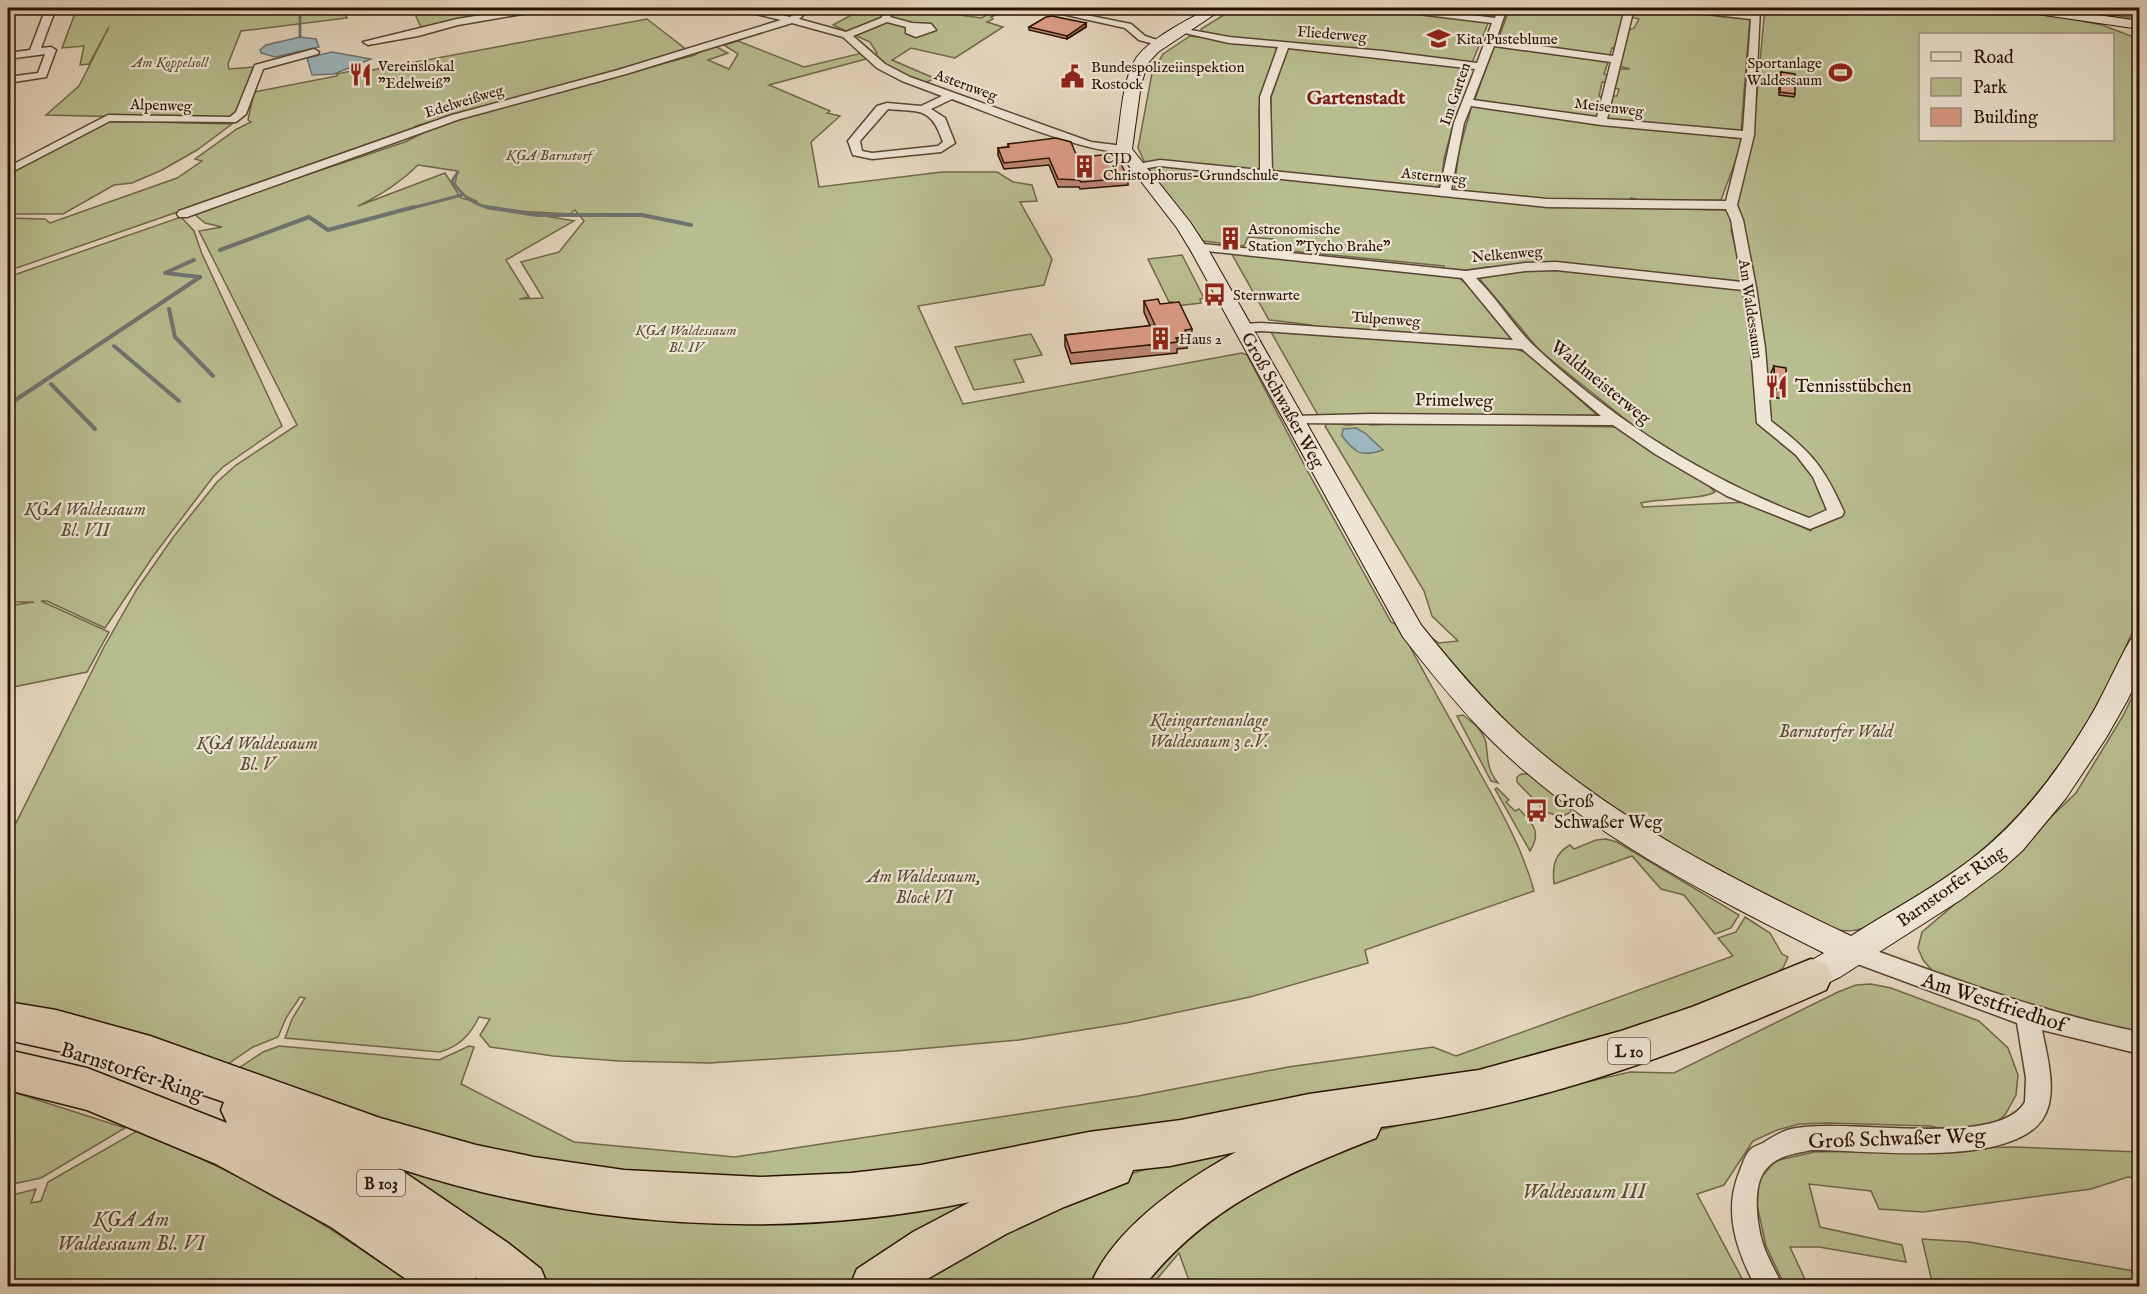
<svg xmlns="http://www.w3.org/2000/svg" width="2147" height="1294" font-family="'IM FELL English',serif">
	<rect width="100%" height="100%" fill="#e6d8c0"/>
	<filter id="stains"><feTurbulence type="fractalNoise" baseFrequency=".00333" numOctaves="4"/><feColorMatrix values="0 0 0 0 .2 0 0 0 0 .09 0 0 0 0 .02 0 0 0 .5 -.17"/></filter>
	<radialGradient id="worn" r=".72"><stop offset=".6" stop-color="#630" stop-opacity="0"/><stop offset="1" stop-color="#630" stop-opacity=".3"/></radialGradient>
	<g fill="#b8be90" stroke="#706848" stroke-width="1.5" fill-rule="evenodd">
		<path d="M77,8H342L347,18L241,31L228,64L229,69L254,67L237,113L229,117L212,119L46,115L79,86L109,27L89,64L80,65L84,46L62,48Z"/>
		<path d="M412,8H531L421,27Z"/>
		<path d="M864,8H948L958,10L953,14L981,18L1000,8H1008L1006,9L1008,10L991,17L993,19L987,22L1003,27L955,58L911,48L892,60L934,78C918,92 888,67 875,56L877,53L870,42L833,25Z"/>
		<path d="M1235,8H1381L1489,21L1472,63L1242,40L1203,33L1201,29Z"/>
		<path d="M1399,8H1496L1491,18Z"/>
		<path d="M1510,8H1627L1618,47L1612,48L1609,58L1497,42Z"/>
		<path d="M1632,8L1671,9V13L1685,14L1686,9L1750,18L1741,130L1731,133L1605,120L1611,96H1617L1619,89L1612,88L1617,69H1630L1619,66L1627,31L1634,28L1639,19L1630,17Z"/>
		<path d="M1765,8H2015L2102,25L2139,39V616C2102,707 2050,796 1972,858C1941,882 1906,902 1873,924C1858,932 1846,932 1830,929L1737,883L1600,803L1487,708L1425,633L1439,643L1458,641L1432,616L1424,591L1325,426L1328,423L1349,425L1368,423L1370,425L1415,423L1616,427L1640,444L1705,482L1715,492C1701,500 1660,498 1641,503L1643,507L1749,502L1811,531L1801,518L1756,499L1660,447L1540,351L1478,277L1525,267L1749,287L1731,205L1753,136ZM1920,34H2112V140H1920Z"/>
		<path d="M2048,8H2107L2110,15L2139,18V21Z"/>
		<path d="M647,19L687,50L416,126L410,131L8,271V218L45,219L50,223L177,178L202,161L195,159L237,129L251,122L248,120L254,92L337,76V74L365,68L367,71Z"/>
		<path d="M1190,36L1272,46L1278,49L1259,109L1261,170L1145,163L1138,148L1152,73L1163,54Z"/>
		<path d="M738,41L804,67L862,53L866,59L769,85L830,111L827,113L840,116L811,142L819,187L942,172H997L1013,182L1032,185L1037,201L1020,202L1052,259L1044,285L918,306L963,404L1242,353L1247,355L1308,472L1391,622L1399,626C1425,676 1454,725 1481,775C1502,812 1523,850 1534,891L1365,950L1368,963L1250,997L1126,1023L1019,1040L896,1051L710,1063L619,1061L553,1056L490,1047L480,1035L490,1019L479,1017C470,1035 460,1046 440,1052L285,1038L292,1019L305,998L300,997L286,1018L278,1037L253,1047L219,1070L59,1021L8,1010V839L104,647L137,589L174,536L217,482L236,465L297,425L199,231L222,227L205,223L193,213L405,142L429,130L458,120L695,55L701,51L715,46L728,53L708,60L729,69L738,54L724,45ZM418,165L457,171L455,186L465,196L478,202L461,198L445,173L358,206C381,195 400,183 418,165ZM575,210L584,221L559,252L521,262L543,298L519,299L529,297L506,260L574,221L516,211L570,214Z"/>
		<path d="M1495,43L1609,59L1604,74L1610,76L1608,83L1602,82L1599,96L1605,97L1598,120L1474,102Z"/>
		<path d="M1295,47L1471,67L1454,108L1457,110L1444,159L1441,185L1434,188L1271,171V97L1288,48Z"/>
		<path d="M1472,105L1741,139L1740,149L1721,200L1643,201L1631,198L1630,201L1545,199L1454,191L1459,151Z"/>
		<path d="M107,121L232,124L197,150L162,170L132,183L114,185L63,214H8V173Z"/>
		<path d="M1160,165L1548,206L1726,210L1729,212L1735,230H1731L1745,285L1537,264L1488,267L1467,270L1444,269V266L1271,249L1273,239L1248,237L1244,246L1203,241L1151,173L1149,168Z"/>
		<path d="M181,217L194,231L202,254L282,426L223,467L213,477L154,555L105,628L47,601H41L109,632L87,672L8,688V606L34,602H8V277Z"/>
		<path d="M1230,251L1457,276L1471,288L1513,338L1511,340L1312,327L1311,325L1269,320Z"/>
		<path d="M1182,255L1204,298L1200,299L1201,303L1176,306L1173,302H1169L1148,259Z"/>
		<path d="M1271,332L1513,348L1527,353L1597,415L1319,417Z"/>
		<path d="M1031,334L1042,355L1014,360L1024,382L974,390L955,347Z"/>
		<path d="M2139,683V1033L1981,994L1938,977L1923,960L1918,948L1922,932L1994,871L2076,793L2123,716Z"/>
		<path d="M1463,715C1469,720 1477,725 1481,732C1492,746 1481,762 1498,783L1491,781L1457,716Z"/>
		<path d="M1521,774H1528L1569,804L1571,812L1561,817L1546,812L1517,782V777Z"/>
		<path d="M1497,788L1509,800L1506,802L1515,811L1519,809C1533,824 1542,832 1530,851L1495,789Z"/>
		<path d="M1606,839L1617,842L1739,915L1731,928L1715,934L1684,895L1661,889L1632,856L1554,884C1552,867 1554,854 1570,845L1574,849L1596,840Z"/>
		<path d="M1745,917L1770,933L1782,954L1788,957L1783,968L1775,974L1713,1002L1510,1067L887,1182L524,1169L230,1074L263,1052L279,1046L439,1060L469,1046L474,1047L461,1084L574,1142L735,1157L1138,1096L1288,1067L1433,1047L1456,1056L1733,956L1718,938L1736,932Z"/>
		<path d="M1871,984L1891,988L1979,1021L2008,1048L2018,1075L2016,1095L2005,1115L1988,1129L1957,1133L1930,1126L1828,1123L1799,1124L1777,1130L1753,1141L1724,1185L1697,1194L1746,1286H1191L1179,1253L1157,1279L1159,1286H1130L1210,1203L1375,1131L1630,1072L1674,1073L1838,992L1856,985Z"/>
		<path d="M8,1091L16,1093L125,1128L41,1178L8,1185Z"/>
		<path d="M137,1131C217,1163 294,1203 365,1252C382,1263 399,1274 414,1286H8V1196L36,1189L31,1203L41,1201L48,1182Z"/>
		<path d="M1298,1131L1106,1279L1101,1286H901L930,1267L1098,1185L1164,1163Z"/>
		<path d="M2013,1147L2139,1152V1179L2128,1177L2091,1189L1923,1212L1879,1209L1871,1191L1809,1184L1820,1227L1902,1245L1906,1262L1819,1247H1790L1808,1286H1785L1766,1246L1757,1205L1759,1180L1775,1161L1814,1152Z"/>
		<path d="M388,1162L464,1179L997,1185L915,1247L858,1286H555C503,1240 446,1201 388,1162Z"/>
		<path d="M1922,1239L1969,1242L2139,1272V1286H1933Z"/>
	</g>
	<g fill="#9cb7be" stroke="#6e7572" stroke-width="1.5">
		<path d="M300,37L316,39L319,47L275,57L261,53L260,50L266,45Z"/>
		<path d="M332,52L371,59L334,74L312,75L307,58Z"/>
		<path d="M1356,428L1365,433L1383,450C1361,457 1356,454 1342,436L1343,429Z"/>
	</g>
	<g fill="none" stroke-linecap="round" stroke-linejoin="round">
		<g stroke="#6e7572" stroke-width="3">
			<path d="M300,8V37"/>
			<path d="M458,172L452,181C463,197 474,205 494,209"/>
			<path d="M408,209L462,195"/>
		</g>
		<g stroke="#6e7572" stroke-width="4">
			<path d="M487,207L537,215H642L691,225"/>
			<path d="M220,250L309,217L328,230L414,207"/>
			<path d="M194,260L165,273L200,277"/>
			<path d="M169,309L175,337L213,376"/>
			<path d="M114,346L179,401"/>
			<path d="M51,384L95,429"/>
			<path d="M8,405L200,277"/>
		</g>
		<defs>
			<g id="street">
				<path d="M46,8H56L41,48L51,47L56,50L46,77L8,83V77L38,73L45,54L8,59V53L30,50Z"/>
				<path d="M525,8H544L539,11L458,25L418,36L368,45L363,42L457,19Z"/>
				<path d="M737,8H751L790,17L802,8H811L799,19L846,32L881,18L889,8H898L890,17L912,23L931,24L936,30L916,37L906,33V27L887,22L853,36L885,64L910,77L1091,142L1124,146L1130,149C1111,164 979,109 952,99L931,109L945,118L955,143L941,152L872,159L853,155L848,141L877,106L887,103L921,106L942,96L902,81L877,68L843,37L792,23L626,74L460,119L187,217H179L177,214L179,211L452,115L618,70L781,20L738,10ZM888,109C921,112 931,107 943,142L938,146L872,153L862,151L860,141Z"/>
				<path d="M1035,8H1051L1131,24L1145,36L1166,43L1161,46L1139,40L1125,28Z"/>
				<path d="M1389,8H1413L1495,18L1499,8H1507L1496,40L1613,56L1625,8H1634L1607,119L1743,131L1751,19L1679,11L1674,8H1699L1751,14L1752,8H1760L1754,135L1737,205L1743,220L1756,287L1765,348L1771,421C1812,453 1823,465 1844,512L1842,516L1810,529L1727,496L1655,454L1613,425L1288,423L1286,420L1293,416L1371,414L1601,416L1522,349L1261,331L1243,332L1236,328L1243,324L1261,323L1513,340L1462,278L1197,250L1193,249L1191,246L1193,243L1466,271L1525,263L1556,262L1742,282L1731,220L1726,209L1547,207L1160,166L1136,170L1130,167L1132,165L1160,160L1260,170V97L1278,47L1229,43L1180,32V28L1229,37L1382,51L1477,63L1492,23L1394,11ZM1494,46L1611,62L1597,117L1473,100ZM1288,48L1475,69L1454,123L1440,188L1272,171L1270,97ZM1471,106L1601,125L1742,138L1726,201L1547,199L1451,190L1464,123ZM1556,270L1743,290L1751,348L1757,423L1796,455L1813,477L1827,510L1809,518C1706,479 1612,420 1532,344C1511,323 1497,298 1476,278L1525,271Z"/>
				<path d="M314,49L319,52L318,54L263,69L246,114L236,122L110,121L8,174V167L108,115L230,117L236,112L255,65Z"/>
				<path d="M1852,942C1949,977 2038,1012 2140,1032V1054L2042,1030C2047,1056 2059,1096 2042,1120C2008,1168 1868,1150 1812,1150C1798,1153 1780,1155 1769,1166C1750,1182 1757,1227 1764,1247C1769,1261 1777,1273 1782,1286H1755C1737,1250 1723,1213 1739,1173C1742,1166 1745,1154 1751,1149C1754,1146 1759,1145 1763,1143C1771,1138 1779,1133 1787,1130C1841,1115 1997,1151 2025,1102L2026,1078L2017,1023L1844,959L1841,952L1844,945Z"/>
			</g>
			<g id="secondary">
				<path d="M1209,8H1224L1158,52L1148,63L1141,84L1132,149L1190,222L1209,251L1421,625C1450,661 1479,696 1512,727C1609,818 1732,879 1851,936C1893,909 1938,886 1978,854C2022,819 2057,772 2086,724C2103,697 2115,666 2131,639L2140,636V675L2127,701L2106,738L2066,798L2023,850L2001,870L1962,899L1840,977L1811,991L1800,987L1795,977L1800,967L1824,953C1708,895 1585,833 1492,741C1459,708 1431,673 1403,637L1191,251L1177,228L1116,149C1121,121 1121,87 1134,62C1144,41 1188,20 1209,8Z"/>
				<path d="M2017,8H2048L2140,21V29L2024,12Z"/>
			</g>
			<path id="highway" d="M1811,959L1826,964L1832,977L1826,990C1683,1053 1536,1107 1381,1127L1376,1138C1285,1174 1207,1206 1144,1286H1090C1114,1227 1182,1182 1236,1152L1170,1166L1133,1170L1128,1182L1064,1207L1006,1234L915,1286H850L857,1269L913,1232L970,1202C782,1241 580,1228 398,1168L508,1243L541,1269L548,1286H486L475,1277L478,1286H416L331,1227L216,1164L87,1110L8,1090V1050L87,1068L227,1123L221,1110L224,1102L103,1061L8,1040V1002L56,1010L150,1036L380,1118L476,1145L534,1157L624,1170L760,1177L851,1173L921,1165L1089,1132L1181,1120L1309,1094L1479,1070L1621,1031L1692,1007Z"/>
		</defs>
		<use href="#street" stroke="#584430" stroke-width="3"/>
		<use href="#secondary" stroke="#281200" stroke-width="2"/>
		<use href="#highway" stroke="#281200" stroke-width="3"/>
		<use href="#street" fill="#efe6d6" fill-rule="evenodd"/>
		<use href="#secondary" fill="#efe6d6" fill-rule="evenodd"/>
		<use href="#highway" fill="#e6d8c0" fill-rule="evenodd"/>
	</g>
	<g fill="#be8674" stroke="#281200" stroke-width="1.5">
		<path d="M1798,8H1848L1846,15L1798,9Z"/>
		<path d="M1086,23V27L1067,39L1029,30V27Z"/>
		<path d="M1781,72L1795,94L1794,97L1779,95V75Z"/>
		<path d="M1008,144L1077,157L1128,178V185L1080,189L1079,187H1058L1049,165L1004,169L998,155V148L1008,147Z"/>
		<path d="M1144,301L1160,304L1192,329L1191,341H1188L1187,348L1177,349V353L1071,364L1065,346V335L1150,326L1144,312Z"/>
		<path d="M1774,366L1787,391L1784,399L1772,397L1771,373Z"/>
	</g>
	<path fill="#9b6d5e" stroke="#281200" stroke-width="1.5" d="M1086,23V27L1067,39V36Z"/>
	<g fill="#dd9c87" stroke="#281200" stroke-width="1.5">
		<path d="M1052,16L1086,23L1067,36L1029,27L1046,17Z"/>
		<path d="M1781,72L1795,74V94L1780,92Z"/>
		<path d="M1056,138L1071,142L1077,157L1116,154L1128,178L1081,182L1079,180L1058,179L1049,158L1004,163L998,148L1009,147L1008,144Z"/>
		<path d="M1158,299L1160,304L1179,302L1192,329L1185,330L1188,337L1176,338L1178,342L1071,353L1065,335L1155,325L1144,301Z"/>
		<path d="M1774,366L1786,368L1787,391L1775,389Z"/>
	</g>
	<defs>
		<symbol id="school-bare" viewBox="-9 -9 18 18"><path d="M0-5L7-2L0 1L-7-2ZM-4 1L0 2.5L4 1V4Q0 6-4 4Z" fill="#8f2418" stroke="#efe6d6" stroke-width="2.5" paint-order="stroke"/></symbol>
		<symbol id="stadium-bare" viewBox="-9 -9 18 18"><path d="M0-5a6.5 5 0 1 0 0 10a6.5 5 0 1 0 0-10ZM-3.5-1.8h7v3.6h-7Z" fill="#8f2418" stroke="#efe6d6" stroke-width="2.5" paint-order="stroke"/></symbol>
		<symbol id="restaurant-bare" viewBox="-9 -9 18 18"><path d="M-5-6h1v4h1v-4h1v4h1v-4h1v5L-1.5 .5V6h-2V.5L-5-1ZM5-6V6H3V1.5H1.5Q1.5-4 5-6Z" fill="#8f2418" stroke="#efe6d6" stroke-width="2.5" paint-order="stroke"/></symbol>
		<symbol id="civic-bare" viewBox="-9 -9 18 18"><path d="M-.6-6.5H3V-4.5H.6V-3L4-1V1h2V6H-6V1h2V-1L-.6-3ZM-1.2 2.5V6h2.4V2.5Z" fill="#8f2418" stroke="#efe6d6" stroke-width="2.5" paint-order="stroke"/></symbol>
		<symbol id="building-bare" viewBox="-9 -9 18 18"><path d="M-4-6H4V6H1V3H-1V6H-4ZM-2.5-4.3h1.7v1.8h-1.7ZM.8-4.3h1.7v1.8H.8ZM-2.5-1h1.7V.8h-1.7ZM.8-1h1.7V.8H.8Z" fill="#8f2418" stroke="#efe6d6" stroke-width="2.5" paint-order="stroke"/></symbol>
		<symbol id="bus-bare" viewBox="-9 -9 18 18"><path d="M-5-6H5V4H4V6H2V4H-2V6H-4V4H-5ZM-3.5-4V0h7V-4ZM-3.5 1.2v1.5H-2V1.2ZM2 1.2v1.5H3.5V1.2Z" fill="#8f2418" stroke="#efe6d6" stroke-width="2.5" paint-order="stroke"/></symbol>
	</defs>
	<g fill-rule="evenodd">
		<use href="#school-bare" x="1422" y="22" width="33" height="33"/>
		<use href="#stadium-bare" x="1824" y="56" width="33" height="33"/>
		<use href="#restaurant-bare" x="344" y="58" width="33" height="33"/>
		<use href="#civic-bare" x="1056" y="60" width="33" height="33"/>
		<use href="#building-bare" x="1068" y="150" width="33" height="33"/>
		<use href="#building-bare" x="1214" y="222" width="33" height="33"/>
		<use href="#bus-bare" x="1198" y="278" width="33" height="33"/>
		<use href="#building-bare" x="1144" y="322" width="33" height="33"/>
		<use href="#restaurant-bare" x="1760" y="370" width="33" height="33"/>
		<use href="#bus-bare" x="1520" y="794" width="33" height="33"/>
	</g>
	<g text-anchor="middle" stroke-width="4.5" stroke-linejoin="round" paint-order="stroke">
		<g font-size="15" fill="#281200" stroke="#efe6d6">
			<text transform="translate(1332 34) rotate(5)" y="5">Fliederweg</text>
			<text transform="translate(966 85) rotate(20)" y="5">Asternweg</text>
			<text transform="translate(1455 94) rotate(-71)" y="5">Im Garten</text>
			<text transform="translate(464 101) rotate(-17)" y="5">Edelweißweg</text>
			<text transform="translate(161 105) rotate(2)" y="5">Alpenweg</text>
			<text transform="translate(1609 107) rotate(7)" y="5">Meisenweg</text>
			<text transform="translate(1434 176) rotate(6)" y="5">Asternweg</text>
			<text transform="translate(1507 254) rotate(-5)" y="5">Nelkenweg</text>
			<text transform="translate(1751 309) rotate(82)" y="5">Am Waldessaum</text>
			<text transform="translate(1386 319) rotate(4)" y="5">Tulpenweg</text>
		</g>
		<g font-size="15" fill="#281200" stroke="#efe6d6" text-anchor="start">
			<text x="1456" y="44">Kita Pusteblume</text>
			<text x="1822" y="68" text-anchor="end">Sportanlage<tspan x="1822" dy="17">Waldessaum</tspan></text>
			<text x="378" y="71">Vereinslokal<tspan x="378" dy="17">"Edelweiß"</tspan></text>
			<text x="1091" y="72">Bundespolizeiinspektion<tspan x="1091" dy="17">Rostock</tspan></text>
			<text x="1103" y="163">CJD<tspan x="1103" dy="17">Christophorus-Grundschule</tspan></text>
			<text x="1248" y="234">Astronomische<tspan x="1248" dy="17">Station "Tycho Brahe"</tspan></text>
			<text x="1233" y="300">Sternwarte</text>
			<text x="1179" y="344">Haus 2</text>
		</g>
		<g font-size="15" font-style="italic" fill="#5a4e32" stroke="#efe6d6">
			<text x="170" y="67">Am Koppelsoll</text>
			<text x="549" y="160">KGA Barnstorf</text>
			<text x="686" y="335">KGA Waldessaum<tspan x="686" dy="17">Bl. IV</tspan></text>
		</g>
		<g fill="#efe6d6" stroke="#645240" stroke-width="1.5">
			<rect x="1608" y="1038" width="42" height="26" rx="4.5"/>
			<rect x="357" y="1170" width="48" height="26" rx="4.5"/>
		</g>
		<g font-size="16" font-weight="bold" fill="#281200">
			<text x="1629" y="1057">L 10</text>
			<text x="381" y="1189">B 103</text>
		</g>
		<g font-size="18" fill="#281200" stroke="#efe6d6">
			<text transform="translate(1601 382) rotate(39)" y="6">Waldmeisterweg</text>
			<text transform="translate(1283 400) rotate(61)" y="6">Groß Schwaßer Weg</text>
			<text transform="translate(1454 400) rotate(1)" y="6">Primelweg</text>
			<text transform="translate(1951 886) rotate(-35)" y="6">Barnstorfer Ring</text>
		</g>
		<g font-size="18" fill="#281200" stroke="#efe6d6" text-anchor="start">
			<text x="1795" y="392">Tennisstübchen</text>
			<text x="1554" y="807">Groß<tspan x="1554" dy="21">Schwaßer Weg</tspan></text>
		</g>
		<g font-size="18" font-style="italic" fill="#5a4e32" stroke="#efe6d6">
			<text x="85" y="515">KGA Waldessaum<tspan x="85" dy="21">Bl. VII</tspan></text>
			<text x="1209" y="726">Kleingartenanlage<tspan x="1209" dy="21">Waldessaum 3 e.V.</tspan></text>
			<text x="1836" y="737">Barnstorfer Wald</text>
			<text x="257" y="749">KGA Waldessaum<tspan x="257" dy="21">Bl. V</tspan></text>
			<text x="924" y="882">Am Waldessaum,<tspan x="924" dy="21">Block VI</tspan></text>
		</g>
		<g font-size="20" font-weight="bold" fill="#7a1f14" stroke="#efe6d6">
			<text x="1356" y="104">Gartenstadt</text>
		</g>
		<g font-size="21" fill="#281200" stroke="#efe6d6">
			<text transform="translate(1994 1002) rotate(18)" y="7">Am Westfriedhof</text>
			<text transform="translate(132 1071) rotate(18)" y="7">Barnstorfer Ring</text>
			<text transform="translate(1897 1138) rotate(-2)" y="7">Groß Schwaßer Weg</text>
		</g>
		<g font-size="21" font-style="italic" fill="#5a4e32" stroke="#efe6d6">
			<text x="1584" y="1198">Waldessaum III</text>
			<text x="131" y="1226">KGA Am<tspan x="131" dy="24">Waldessaum Bl. VI</tspan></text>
		</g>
	</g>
	<rect width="2147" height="1294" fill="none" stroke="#e6d8c0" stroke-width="30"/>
	<rect x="9" y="9" width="2129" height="1276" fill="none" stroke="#281200" stroke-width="3"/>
	<rect x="15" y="15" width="2117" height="1264" fill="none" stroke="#281200" stroke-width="1.5"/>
	<rect x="1919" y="33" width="195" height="108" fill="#efe6d6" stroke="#9f9180" stroke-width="1.5"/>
	<rect x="1931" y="52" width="30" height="9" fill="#efe6d6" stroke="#9f9180" stroke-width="1.5"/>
	<text x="1973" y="63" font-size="18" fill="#281200">Road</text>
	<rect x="1931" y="78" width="30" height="18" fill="#b8be90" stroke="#9f9180" stroke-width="1.5"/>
	<text x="1973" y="93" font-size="18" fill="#281200">Park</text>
	<rect x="1931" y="108" width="30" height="18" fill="#dd9c87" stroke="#9f9180" stroke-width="1.5"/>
	<text x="1973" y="123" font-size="18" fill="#281200">Building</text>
	<rect width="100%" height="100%" filter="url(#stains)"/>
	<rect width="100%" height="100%" fill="url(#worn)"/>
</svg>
